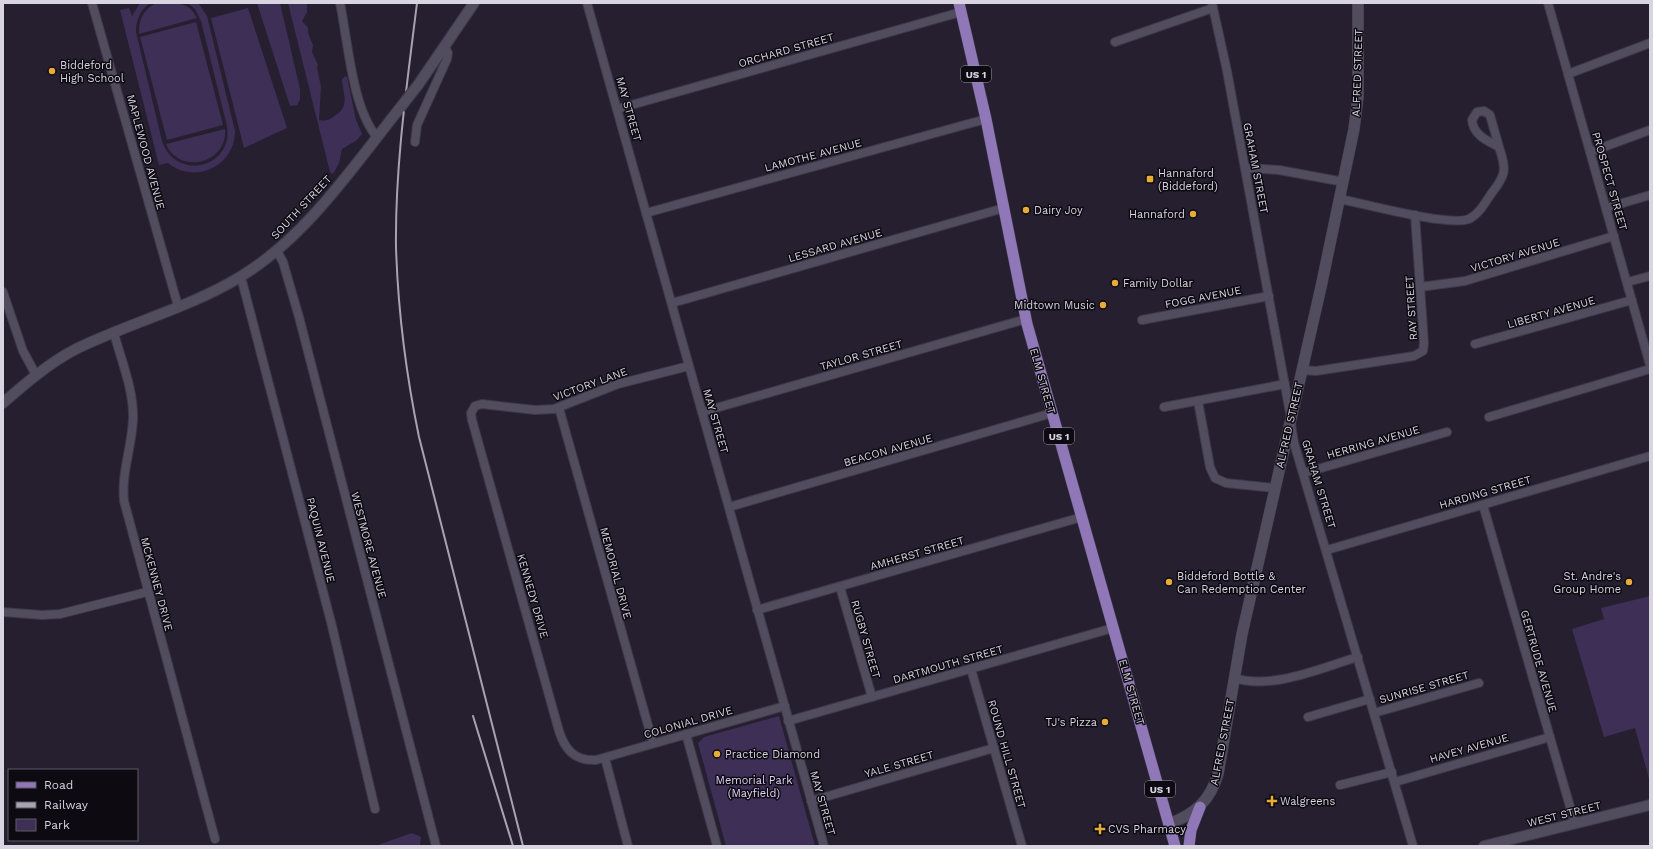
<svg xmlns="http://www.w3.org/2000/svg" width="1653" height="849" font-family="'Work Sans',sans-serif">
	<rect width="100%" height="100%" fill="#251f30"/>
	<g fill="#3e2f57">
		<path d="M140,3H150C140,10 136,20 136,32L162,141C176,182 234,168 227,126L201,21L195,9L188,3H198L207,16L235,131C235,166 195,185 168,163L159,165L120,10L129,8L132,16Z"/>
		<path d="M156,3C173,3 188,0 197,18L139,34C138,20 144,9 156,3Z"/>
		<path d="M257,3H280L300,89V100L297,105L290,106Z"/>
		<path d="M288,3L307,4V12L302,21L308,28V33L313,45L312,52L318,65L317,67L321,87L319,120C326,121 327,121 333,117C351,107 343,96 342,79L346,76L347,77L356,120L362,134L357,140L342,149L339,163L333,174L330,172Z"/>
		<path d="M248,8L287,128L244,148L211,18Z"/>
		<path d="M196,22L223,125L167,140L140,37Z"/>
		<path d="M225,129C228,163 180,176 166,144Z"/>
		<path d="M1650,596V782L1635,728L1604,737L1572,629L1604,619L1601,608Z"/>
		<path d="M779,716L815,846H726L698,743L704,737Z"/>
		<path d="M412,833L421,837L420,845L418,846H375Z"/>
	</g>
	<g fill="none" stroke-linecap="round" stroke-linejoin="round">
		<defs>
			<g id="minor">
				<path d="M92,3L178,306"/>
				<path d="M340,3C348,41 352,108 377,137"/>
				<path d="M587,3L824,846"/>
				<path d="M1212,3L1227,71L1290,413"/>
				<path d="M1548,3L1650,365"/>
				<path d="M1115,42L1213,8"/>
				<path d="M1568,74L1650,43"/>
				<path d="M617,109L961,12"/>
				<path d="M415,142L417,125L447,59L448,53L445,47"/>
				<path d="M1590,152L1650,130"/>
				<path d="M1245,168L1279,170L1344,182"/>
				<path d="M1340,199C1365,204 1450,227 1469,219C1479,214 1485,203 1491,194C1506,175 1507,170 1499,147C1488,141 1473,135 1472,120L1477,112L1484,111L1490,115L1499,147"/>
				<path d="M1606,208L1650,195"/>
				<path d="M646,213L986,119"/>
				<path d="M277,251L283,262L299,317L436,846"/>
				<path d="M241,277L332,626L375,809"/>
				<path d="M1627,282L1650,276"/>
				<path d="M1420,287L1465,281L1614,236"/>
				<path d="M3,292L23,351L36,375"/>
				<path d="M672,303L1004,208"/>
				<path d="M1142,320L1269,296"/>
				<path d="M114,333C121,360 134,390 133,419C132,447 121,473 124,501L215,839"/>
				<path d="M1475,344L1632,300"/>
				<path d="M689,366L618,384L554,409L535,410L482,404L475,406L471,413L472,420L559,731C565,750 575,761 596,760L785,706"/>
				<path d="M1302,370L1316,371L1414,356L1423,351L1424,343L1415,215"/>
				<path d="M1198,401L1210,467L1215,478L1226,483L1274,488"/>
				<path d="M1164,407L1285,384"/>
				<path d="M559,408L653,743"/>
				<path d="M702,412L1026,319"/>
				<path d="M1489,417L1650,369"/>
				<path d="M1291,424L1294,443L1413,846"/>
				<path d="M1304,473L1447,432"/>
				<path d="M1483,505L1575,824"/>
				<path d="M729,507L1052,413"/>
				<path d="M1327,550L1650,456"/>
				<path d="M840,587L872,697"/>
				<path d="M757,610L1082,517"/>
				<path d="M3,612L42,615L60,614L147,592"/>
				<path d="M971,669L1022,846"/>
				<path d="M1234,678C1273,690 1320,668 1358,657"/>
				<path d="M1374,713L1479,683"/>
				<path d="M1308,717L1370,699"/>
				<path d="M788,721L1113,628"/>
				<path d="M686,734L717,846"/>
				<path d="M605,758L628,846"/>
				<path d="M1395,782L1550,737"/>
				<path d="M1340,785L1392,772"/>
				<path d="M811,801L994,748"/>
			</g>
			<g id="tertiary">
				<path d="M418,85L474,3"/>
				<path d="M3,403C26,383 49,363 76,349C129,323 189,308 240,277C306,237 352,168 400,108"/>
				<path d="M1484,846L1650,805"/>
			</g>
			<path id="secondary" d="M1169,824C1195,814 1210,801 1218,774L1242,634L1321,287L1354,129L1358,97V3"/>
			<g id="primary">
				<path d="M959,3L986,119L1027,324L1175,846"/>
				<path d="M1189,846L1191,830L1200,807"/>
			</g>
		</defs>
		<use href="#minor" stroke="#3e3947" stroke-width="10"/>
		<use href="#tertiary" stroke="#3e3947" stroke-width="12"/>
		<use href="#secondary" stroke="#3e3947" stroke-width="12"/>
		<use href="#primary" stroke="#3e3947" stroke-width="12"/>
		<use href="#minor" stroke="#524c5f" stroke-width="8"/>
		<use href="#tertiary" stroke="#524c5f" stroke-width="10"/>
		<use href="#secondary" stroke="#524c5f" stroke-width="11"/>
		<use href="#primary" stroke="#8f77b8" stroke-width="11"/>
		<g stroke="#a7a3b0" stroke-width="2">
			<path d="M417,3C407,84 395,166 396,247C398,312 406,374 419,437L523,846"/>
			<path d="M473,716L513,846"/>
		</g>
		<defs>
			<path id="tertiary-bridge" d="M400,108L418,85"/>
		</defs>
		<use href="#tertiary-bridge" stroke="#3e3947" stroke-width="12" stroke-linecap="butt"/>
		<use href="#tertiary-bridge" stroke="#524c5f" stroke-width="10"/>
	</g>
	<g fill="#e6ac36" stroke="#0d0a12" stroke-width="1.5">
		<circle cx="52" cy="71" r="4"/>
		<rect x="1146" y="175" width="8" height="8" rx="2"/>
		<circle cx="1026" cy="210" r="4"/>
		<circle cx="1193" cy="214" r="4"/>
		<circle cx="1115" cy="283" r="4"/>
		<circle cx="1103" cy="305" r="4"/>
		<circle cx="1169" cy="582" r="4"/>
		<circle cx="1629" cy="582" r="4"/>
		<circle cx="1105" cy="722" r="4"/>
		<circle cx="717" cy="754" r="4"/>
		<path d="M1270 795h4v4h4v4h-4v4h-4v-4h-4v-4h4z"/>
		<path d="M1098 823h4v4h4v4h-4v4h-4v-4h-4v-4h4z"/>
	</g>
	<g text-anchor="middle" stroke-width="3" stroke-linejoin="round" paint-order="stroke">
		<g fill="#0d0a12" stroke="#9b97a2" stroke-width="1">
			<rect x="961" y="66" width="30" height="16" rx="3"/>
			<rect x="1044" y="428" width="30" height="16" rx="3"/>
			<rect x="1145" y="781" width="30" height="16" rx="3"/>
		</g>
		<g font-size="10" font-weight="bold" fill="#d8d4e0">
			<text x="976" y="78">US 1</text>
			<text x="1059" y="440">US 1</text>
			<text x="1160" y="793">US 1</text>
		</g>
		<g font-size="11" fill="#d8d4e0" stroke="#0d0a12">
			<text transform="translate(786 50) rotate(-16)" y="4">ORCHARD STREET</text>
			<text transform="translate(1357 73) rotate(-88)" y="4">ALFRED STREET</text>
			<text transform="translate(629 109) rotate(74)" y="4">MAY STREET</text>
			<text transform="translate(146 152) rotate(75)" y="4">MAPLEWOOD AVENUE</text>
			<text transform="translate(813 155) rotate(-15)" y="4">LAMOTHE AVENUE</text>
			<text transform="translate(1256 168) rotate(79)" y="4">GRAHAM STREET</text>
			<text transform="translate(1610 181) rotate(74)" y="4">PROSPECT STREET</text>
			<text transform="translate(301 207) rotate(-47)" y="4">SOUTH STREET</text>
			<text transform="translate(835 245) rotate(-16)" y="4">LESSARD AVENUE</text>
			<text transform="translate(1515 255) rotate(-17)" y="4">VICTORY AVENUE</text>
			<text transform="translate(1203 297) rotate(-11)" y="4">FOGG AVENUE</text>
			<text transform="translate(1411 308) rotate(-94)" y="4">RAY STREET</text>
			<text transform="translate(1551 312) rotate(-16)" y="4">LIBERTY AVENUE</text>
			<text transform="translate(861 355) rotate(-16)" y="4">TAYLOR STREET</text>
			<text transform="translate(1043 381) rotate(74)" y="4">ELM STREET</text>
			<text transform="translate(590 384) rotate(-20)" y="4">VICTORY LANE</text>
			<text transform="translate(716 421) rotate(74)" y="4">MAY STREET</text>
			<text transform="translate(1289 425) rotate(-77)" y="4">ALFRED STREET</text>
			<text transform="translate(1373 442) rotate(-16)" y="4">HERRING AVENUE</text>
			<text transform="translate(888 450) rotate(-16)" y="4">BEACON AVENUE</text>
			<text transform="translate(1319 484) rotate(73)" y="4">GRAHAM STREET</text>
			<text transform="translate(1485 492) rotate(-16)" y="4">HARDING STREET</text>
			<text transform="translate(321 540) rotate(76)" y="4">PAQUIN AVENUE</text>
			<text transform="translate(369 545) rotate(75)" y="4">WESTMORE AVENUE</text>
			<text transform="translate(917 553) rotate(-16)" y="4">AMHERST STREET</text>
			<text transform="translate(616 573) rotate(75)" y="4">MEMORIAL DRIVE</text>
			<text transform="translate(157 584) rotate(75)" y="4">MCKENNEY DRIVE</text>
			<text transform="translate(533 596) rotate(74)" y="4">KENNEDY DRIVE</text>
			<text transform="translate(866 639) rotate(74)" y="4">RUGBY STREET</text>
			<text transform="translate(1539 661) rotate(74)" y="4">GERTRUDE AVENUE</text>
			<text transform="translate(948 664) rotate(-16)" y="4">DARTMOUTH STREET</text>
			<text transform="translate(1424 687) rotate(-16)" y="4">SUNRISE STREET</text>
			<text transform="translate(1132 692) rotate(74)" y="4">ELM STREET</text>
			<text transform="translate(688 722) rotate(-16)" y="4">COLONIAL DRIVE</text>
			<text transform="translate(1222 742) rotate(-79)" y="4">ALFRED STREET</text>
			<text transform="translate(1469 748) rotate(-16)" y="4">HAVEY AVENUE</text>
			<text transform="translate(1007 754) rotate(74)" y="4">ROUND HILL STREET</text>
			<text transform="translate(899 764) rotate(-16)" y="4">YALE STREET</text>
			<text transform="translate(823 803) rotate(74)" y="4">MAY STREET</text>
			<text transform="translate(1564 814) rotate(-14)" y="4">WEST STREET</text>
		</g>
		<g font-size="11" fill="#d8d4e0" stroke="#0d0a12" text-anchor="start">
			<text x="60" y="69">Biddeford<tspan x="60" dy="13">High School</tspan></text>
			<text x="1158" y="177">Hannaford<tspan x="1158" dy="13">(Biddeford)</tspan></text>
			<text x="1034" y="214">Dairy Joy</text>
			<text x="1185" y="218" text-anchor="end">Hannaford</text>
			<text x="1123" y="287">Family Dollar</text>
			<text x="1095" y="309" text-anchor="end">Midtown Music</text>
			<text x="1177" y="580">Biddeford Bottle &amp;<tspan x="1177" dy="13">Can Redemption Center</tspan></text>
			<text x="1621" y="580" text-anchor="end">St. Andre's<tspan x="1621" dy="13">Group Home</tspan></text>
			<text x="1097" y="726" text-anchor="end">TJ's Pizza</text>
			<text x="725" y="758">Practice Diamond</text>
			<text x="1280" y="805">Walgreens</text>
			<text x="1108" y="833">CVS Pharmacy</text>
		</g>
		<g font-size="11" fill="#dfd3f8" stroke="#0d0a12">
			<text x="754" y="784">Memorial Park<tspan x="754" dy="13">(Mayfield)</tspan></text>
		</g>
	</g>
	<rect width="1653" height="849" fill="none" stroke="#d8d4e0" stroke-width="8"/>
	<rect x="8" y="769" width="130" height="72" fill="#0d0a12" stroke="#5e5b64"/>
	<rect x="16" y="782" width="20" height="6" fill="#8f77b8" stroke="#5e5b64"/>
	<text x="44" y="789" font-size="12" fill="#d8d4e0">Road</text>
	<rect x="16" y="802" width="20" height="6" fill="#a7a3b0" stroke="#5e5b64"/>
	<text x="44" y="809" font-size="12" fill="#d8d4e0">Railway</text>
	<rect x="16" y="819" width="20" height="12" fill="#3e2f57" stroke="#5e5b64"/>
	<text x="44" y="829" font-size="12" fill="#d8d4e0">Park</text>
</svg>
